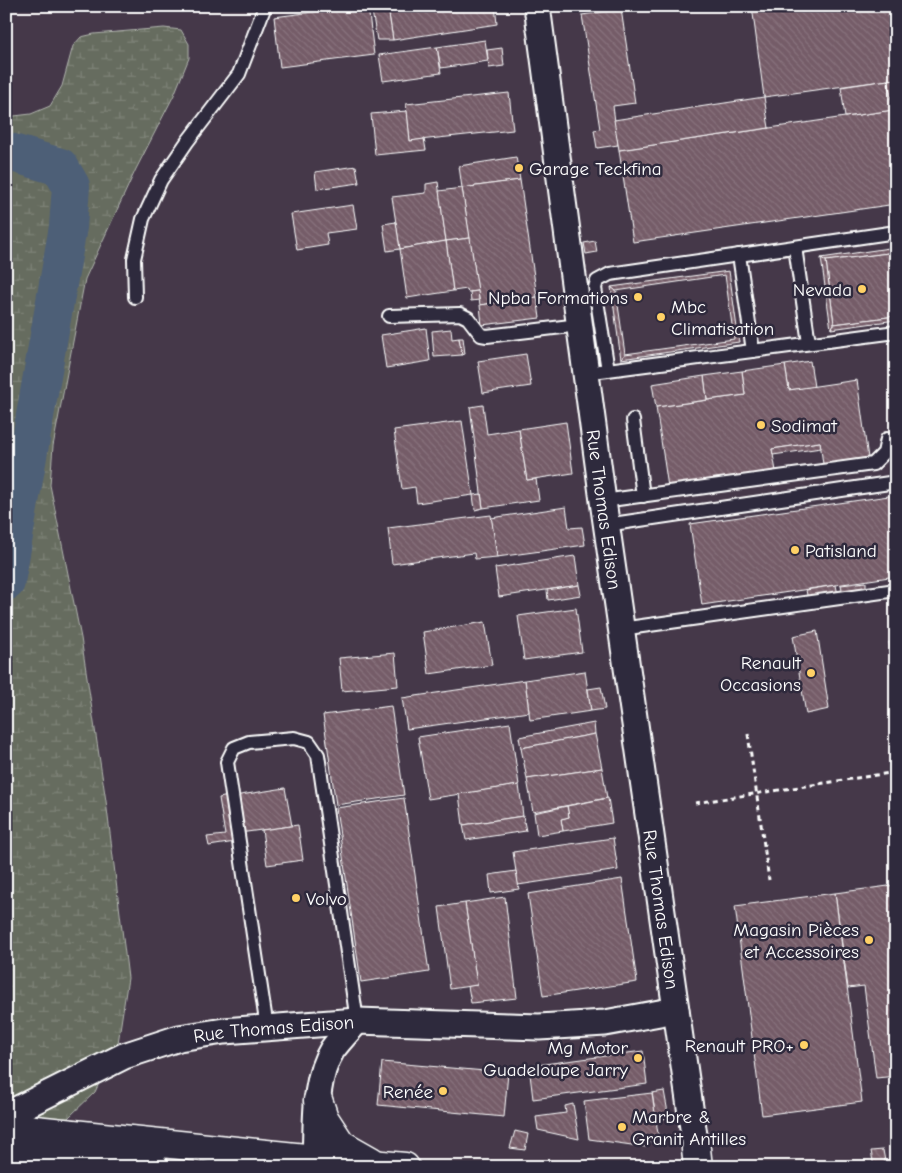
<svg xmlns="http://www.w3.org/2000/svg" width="902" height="1173" font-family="'Comic Neue',sans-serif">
	<defs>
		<pattern id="wetland-marsh" width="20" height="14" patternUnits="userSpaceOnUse" patternTransform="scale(1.25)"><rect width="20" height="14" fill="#666c5f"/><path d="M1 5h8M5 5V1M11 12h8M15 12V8" fill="none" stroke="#7d8277"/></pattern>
		<pattern id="building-back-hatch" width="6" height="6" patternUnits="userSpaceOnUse" patternTransform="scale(1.25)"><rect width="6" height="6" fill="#745b67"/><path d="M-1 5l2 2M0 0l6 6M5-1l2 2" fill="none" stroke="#89747e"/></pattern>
	</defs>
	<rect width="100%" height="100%" fill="#2f2a3d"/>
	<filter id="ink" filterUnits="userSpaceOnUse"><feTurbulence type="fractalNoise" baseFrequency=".02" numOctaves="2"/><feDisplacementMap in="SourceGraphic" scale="10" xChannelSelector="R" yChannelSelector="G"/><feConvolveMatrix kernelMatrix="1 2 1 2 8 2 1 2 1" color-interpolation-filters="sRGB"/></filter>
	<g filter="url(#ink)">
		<path fill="#44394a" d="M6,6H896V1167H20L45,1140L118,1043L128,978L106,801L81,638L50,486L53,446L85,279L136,169L174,95L165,28L94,34L73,46L62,86L50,106L31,114L6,117Z"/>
		<path fill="url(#wetland-marsh)" stroke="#b2b6af" d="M164,28L181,30L189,44V58L174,95L136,169L85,279L53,446L50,485L81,638L106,801L128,978L118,1043L95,1092L45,1140L20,1167H6V117L31,114L50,106L62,86L73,46L81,37L94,34Z"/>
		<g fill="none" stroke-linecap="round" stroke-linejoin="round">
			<path stroke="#4d5f77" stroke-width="38" d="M6,151L60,167L71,186L68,227L6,582"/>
		</g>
		<g fill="url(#building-back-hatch)" stroke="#fff">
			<path d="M359,6H368L374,55L280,67L274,17Z"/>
			<path d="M401,6H495L497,24L393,40L388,8Z"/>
			<path d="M752,6H896V79L764,97Z"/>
			<path d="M388,8L393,40H377L372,11Z"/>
			<path d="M621,9L635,103L613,106L618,145L597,148L594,130L600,129L582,15Z"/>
			<path d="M485,40L488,61L441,68L437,47Z"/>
			<path d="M437,47L441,73L383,81L379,55Z"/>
			<path d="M502,48L504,66L489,68L487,50Z"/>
			<path d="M896,79V204L633,242L619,150L893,110L888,80Z"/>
			<path d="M888,80L893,110L845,117L841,87Z"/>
			<path d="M509,93L513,130L410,141L406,104Z"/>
			<path d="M764,97L769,128L619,150L614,120Z"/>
			<path d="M407,111L410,141L424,139L426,150L375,155L371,114Z"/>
			<path d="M516,157L520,180L462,188L459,166Z"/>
			<path d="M356,166L359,183L317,189L315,172Z"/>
			<path d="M520,180L537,297L480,305L462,188Z"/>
			<path d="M438,182L446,241L400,249L392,197L426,193V184Z"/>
			<path d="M462,188L470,238L446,241L439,191Z"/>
			<path d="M353,205L357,229L326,233L328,245L297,250L291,214Z"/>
			<path d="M396,222L400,249L387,251L383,224Z"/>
			<path d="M470,238L478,291L468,292L467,289L453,291L446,241Z"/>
			<path d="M446,241L453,291L407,298L400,249Z"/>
			<path d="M595,241L597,252L586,254L584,243Z"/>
			<path d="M896,247V252L826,261L821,258Z"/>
			<path d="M896,252V316L834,324L826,261Z"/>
			<path d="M821,258L826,261L834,324L831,329Z"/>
			<path d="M729,271L739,342L621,359L625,354L734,339L725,275L616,291L611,287Z"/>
			<path d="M611,287L616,291L625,354L621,359Z"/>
			<path d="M478,291L479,300L471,301L470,292Z"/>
			<path d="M537,297L540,318L482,325L480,305Z"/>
			<path d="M896,316V320L831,329L834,324Z"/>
			<path d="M426,328L430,361L386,368L381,335Z"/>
			<path d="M451,329L452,339L459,338L462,355L434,357L432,331Z"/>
			<path d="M459,338H463L465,354L462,355Z"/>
			<path d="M526,354L531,386L483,393L478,361Z"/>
			<path d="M810,361L814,387L789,390L785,365Z"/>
			<path d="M785,365L789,390L857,380L868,458L823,464L820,442L772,449L776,471L668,487L656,407L745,395L742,371Z"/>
			<path d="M742,371L745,395L707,400L704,376Z"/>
			<path d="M704,376L707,400L656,407L652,384Z"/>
			<path d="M483,405L487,434L519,429L527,480L536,479L539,500L483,508L470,407Z"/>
			<path d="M462,421L473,495L417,503L415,487L402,489L394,430Z"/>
			<path d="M566,422L573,473L527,480L519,429Z"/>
			<path d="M820,442L821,448L773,455L772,449Z"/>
			<path d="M481,494L483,508L475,510L473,495Z"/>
			<path d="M896,495V576L702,605L690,524Z"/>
			<path d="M566,507L569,528L582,527L585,545L497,557L491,518Z"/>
			<path d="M491,515L497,557L475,559L474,553L392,564L388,528Z"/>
			<path d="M575,556L579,585L499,597L495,568Z"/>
			<path d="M866,582V592L843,594L841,585Z"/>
			<path d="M579,585L581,595L548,600L547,590Z"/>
			<path d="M836,585L838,595L808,600L806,590Z"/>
			<path d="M576,608L582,652L524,660L518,616Z"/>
			<path d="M485,622L492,665L429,674L423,632Z"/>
			<path d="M817,631L829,709L806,714L793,636Z"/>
			<path d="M896,641V696L889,642Z"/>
			<path d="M395,653L398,686L342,691L339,658Z"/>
			<path d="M585,671L591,711L530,720L525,680Z"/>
			<path d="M525,680L529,712L407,729L402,698Z"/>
			<path d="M601,687L605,709L591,711L588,689Z"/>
			<path d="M391,706L404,795L336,805L323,715Z"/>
			<path d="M510,723L519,785L428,799L418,737Z"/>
			<path d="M594,723L595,734L521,748L519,737Z"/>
			<path d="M595,734L602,768L527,779L521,748Z"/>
			<path d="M602,768L607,798L533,812L527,779Z"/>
			<path d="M519,785L523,816L463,825L459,794Z"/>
			<path d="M285,788L292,826L239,833L234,796Z"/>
			<path d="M228,796L235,842L209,846L207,837L225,835L219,798Z"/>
			<path d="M404,798L429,972L361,982L336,808Z"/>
			<path d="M608,798L612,823L563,831L561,819L569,817L567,806Z"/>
			<path d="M567,806L569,817L561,819L563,831L537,835L534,813Z"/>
			<path d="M523,816L526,831L466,840L463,825Z"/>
			<path d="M298,825L303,860L267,865L262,830Z"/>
			<path d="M613,838L618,870L518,885L513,852Z"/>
			<path d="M516,871L519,889L491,893L489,875Z"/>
			<path d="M622,879L637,982L543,996L528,894Z"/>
			<path d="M896,885V1076L876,1078L864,986L848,988L835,893Z"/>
			<path d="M835,893L862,1102L762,1115L735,906Z"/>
			<path d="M505,897L517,998L471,1003L468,986L477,985L465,903Z"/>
			<path d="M465,903L477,985L450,989L439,907Z"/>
			<path d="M643,1051L647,1084L533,1099L529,1066Z"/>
			<path d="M382,1062L508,1073L504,1117L378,1105Z"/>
			<path d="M664,1091L669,1118L656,1120L652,1093Z"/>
			<path d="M652,1093L658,1134L646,1147L589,1139L584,1101Z"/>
			<path d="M573,1104L579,1139L538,1130L536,1117L566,1113L565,1106Z"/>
			<path d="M515,1131L528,1134L525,1150L510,1148Z"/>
			<path d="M883,1150L886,1167H874L871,1151Z"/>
		</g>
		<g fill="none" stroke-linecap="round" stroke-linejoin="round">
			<defs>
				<g id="lane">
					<path d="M795,247L809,343"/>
					<path d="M739,255L753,351"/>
					<path d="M135,297L134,259L143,219L161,180L187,142L239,74L265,6"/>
					<path d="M389,316L460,314L468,318L481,335L487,336L579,325"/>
					<path d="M608,370L595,288L597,281L610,274L896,232"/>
					<path d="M600,371L896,332"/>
					<path d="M633,420L643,496"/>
					<path d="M603,501L873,464L884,453L887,439"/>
					<path d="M606,525L896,482"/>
					<path d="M621,629L896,590"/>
					<path d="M267,1028L227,762L234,748L249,742L294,738L309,742L318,755L357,1021"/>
				</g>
				<g id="street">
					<path id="s1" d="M537,6L603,501L696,1149"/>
					<path id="s2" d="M6,1115L124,1056L179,1038L224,1031L357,1021L539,1027L605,1023L676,1010"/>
					<path d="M6,1150L156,1167"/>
					<path d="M296,1166L315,1159C317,1124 313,1081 332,1050C339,1040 349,1030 357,1021"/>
				</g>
				<g id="primary">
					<path d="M318,1100L324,1118L341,1144L371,1161"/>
					<path d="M6,1127L315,1159L405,1167"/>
				</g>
				<path id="highway" d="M696,1149L698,1167"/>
			</defs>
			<use href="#lane" stroke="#fff" stroke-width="16"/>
			<use href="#street" stroke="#fff" stroke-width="29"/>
			<use href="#primary" stroke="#fff" stroke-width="31"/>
			<use href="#highway" stroke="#fff" stroke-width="31"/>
			<g stroke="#fff" stroke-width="3" stroke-dasharray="5 4" stroke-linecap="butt">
				<path d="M748,734L769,880"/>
				<path d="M695,803L896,772"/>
			</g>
			<use href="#lane" stroke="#2f2a3d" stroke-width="12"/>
			<use href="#street" stroke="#2f2a3d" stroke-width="25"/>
			<use href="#primary" stroke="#2f2a3d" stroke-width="28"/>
			<use href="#highway" stroke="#2f2a3d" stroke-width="28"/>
		</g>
	</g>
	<g fill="#ffd166" stroke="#2f2a3d" stroke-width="2">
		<circle cx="519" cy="168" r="5"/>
		<circle cx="862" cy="289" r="5"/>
		<circle cx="638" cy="297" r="5"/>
		<circle cx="661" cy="317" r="5"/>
		<circle cx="761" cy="425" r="5"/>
		<circle cx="795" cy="550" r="5"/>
		<circle cx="811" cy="673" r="5"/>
		<circle cx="296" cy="898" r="5"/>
		<circle cx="869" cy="940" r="5"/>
		<circle cx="804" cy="1045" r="5"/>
		<circle cx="638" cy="1058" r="5"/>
		<circle cx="443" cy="1091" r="5"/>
		<circle cx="622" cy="1127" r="5"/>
	</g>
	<g text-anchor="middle" stroke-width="5" stroke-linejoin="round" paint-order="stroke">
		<g font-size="19" fill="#fff" stroke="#2f2a3d" text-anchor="end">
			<text x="529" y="175" text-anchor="start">Garage Teckfina</text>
			<text x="852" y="296">Nevada</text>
			<text x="628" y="304">Npba Formations</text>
			<text x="671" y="313" text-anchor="start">Mbc<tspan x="671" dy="22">Climatisation</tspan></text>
			<text x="771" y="432" text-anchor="start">Sodimat</text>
			<text x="805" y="557" text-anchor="start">Patisland</text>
			<text x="801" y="669">Renault<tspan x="801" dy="22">Occasions</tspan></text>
			<text x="306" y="905" text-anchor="start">Volvo</text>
			<text x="859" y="936">Magasin Pièces<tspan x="859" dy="22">et Accessoires</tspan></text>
			<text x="794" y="1052">Renault PRO+</text>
			<text x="628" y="1054">Mg Motor<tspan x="628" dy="22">Guadeloupe Jarry</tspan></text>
			<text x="433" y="1098">Renée</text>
			<text x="632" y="1123" text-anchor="start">Marbre &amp;<tspan x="632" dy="22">Granit Antilles</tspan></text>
		</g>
		<g font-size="19" fill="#fff" stroke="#2f2a3d">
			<text dy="7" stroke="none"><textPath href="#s1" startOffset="508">Rue Thomas Edison</textPath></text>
			<text dy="7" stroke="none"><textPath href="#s1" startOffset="912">Rue Thomas Edison</textPath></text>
			<text dy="7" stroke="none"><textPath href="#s2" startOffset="285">Rue Thomas Edison</textPath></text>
		</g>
	</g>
	<rect width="902" height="1173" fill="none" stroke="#2f2a3d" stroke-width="25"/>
	<rect x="12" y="12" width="877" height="1148" fill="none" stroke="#fff" stroke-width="2" filter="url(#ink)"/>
</svg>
